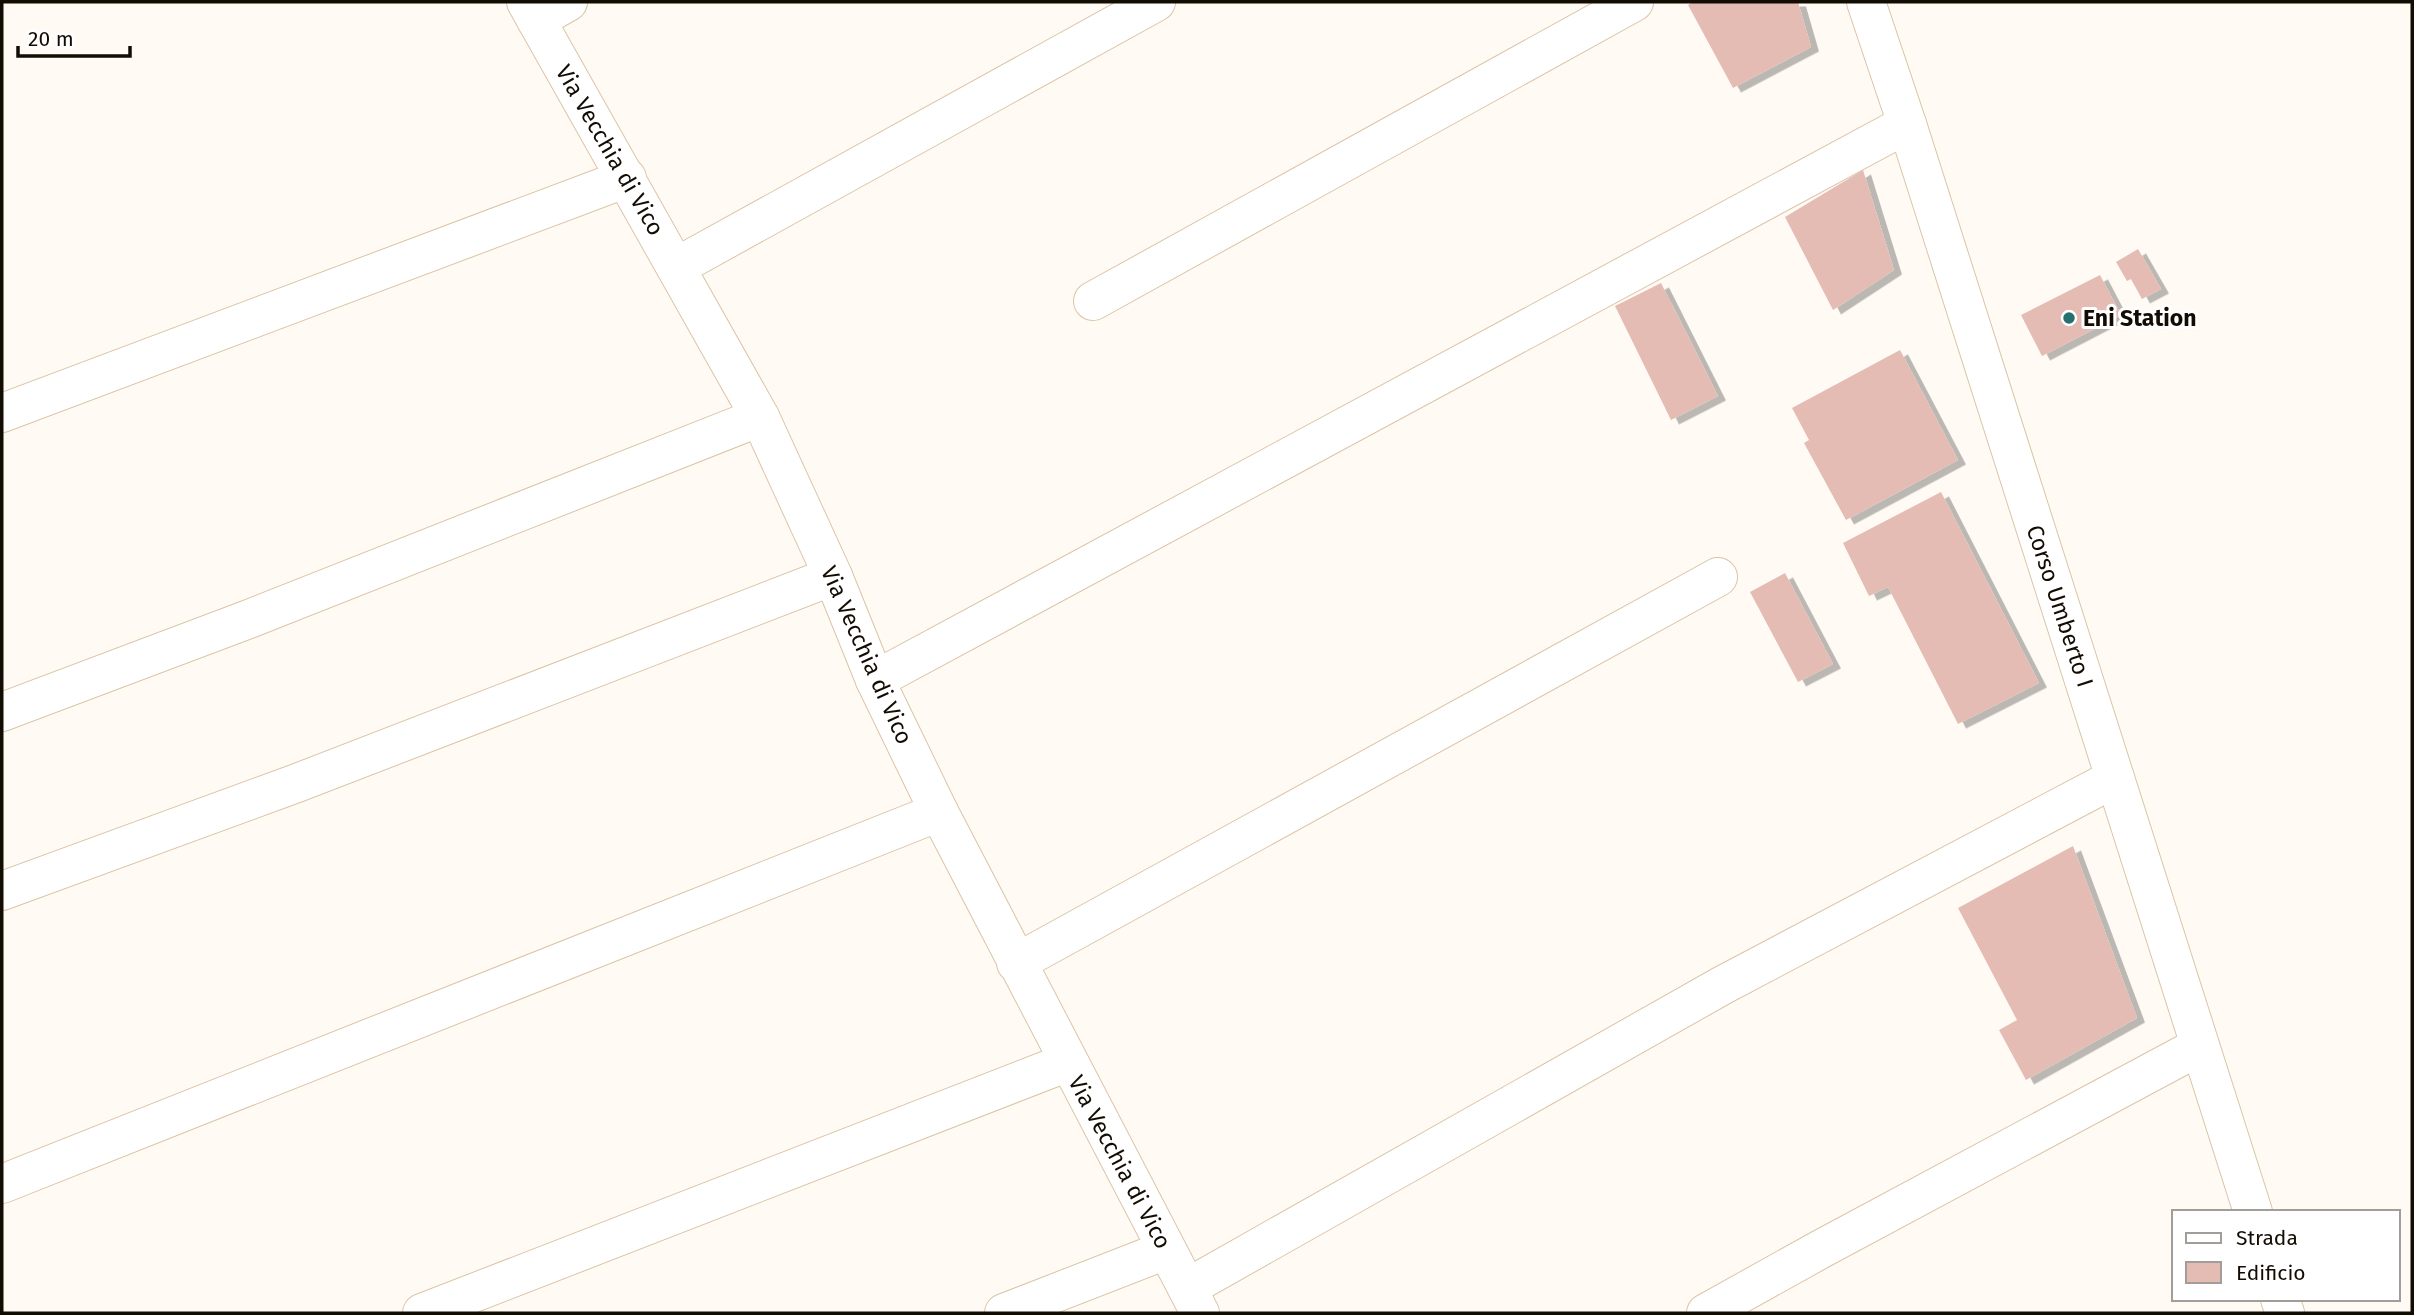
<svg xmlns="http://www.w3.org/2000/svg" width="2414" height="1315" font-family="'Fira Sans',sans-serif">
	<defs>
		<filter id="shadow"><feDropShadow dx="8" dy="4.5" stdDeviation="0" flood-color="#0004"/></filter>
	</defs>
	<rect width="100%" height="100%" fill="#fffaf4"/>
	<g fill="#e4bcb3" filter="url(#shadow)">
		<path d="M1693,2H1798L1811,47L1733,88L1688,5Z"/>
		<path d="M1863,170L1894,270L1833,310L1785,217Z"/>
		<path d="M2138,249L2161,289L2142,299L2131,279L2127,281L2116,262Z"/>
		<path d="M2100,275L2121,315L2042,356L2021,315Z"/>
		<path d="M1661,283L1718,396L1671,420L1615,306Z"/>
		<path d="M1900,350L1958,460L1846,520L1804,443L1809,440L1792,408Z"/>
		<path d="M1941,492L2039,683L1958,724L1888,587L1869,596L1843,543Z"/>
		<path d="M1785,573L1833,664L1798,682L1750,592Z"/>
		<path d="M2073,846L2137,1018L2026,1080L1999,1030L2017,1020L1958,908Z"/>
	</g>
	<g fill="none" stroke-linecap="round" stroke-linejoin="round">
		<defs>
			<g id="minor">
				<path d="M526,2L760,417L833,576L875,680L939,812L1200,1313"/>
				<path d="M1866,2L1907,124L2253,1212"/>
				<path d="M536,20L568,2"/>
				<path d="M676,267L1156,2"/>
				<path d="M1093,301L1634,2"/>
				<path d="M2,413L627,178"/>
				<path d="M875,680L1907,124"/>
				<path d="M2,712L249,619L760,417"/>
				<path d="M2,891L297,783L833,576"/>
				<path d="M1016,963L1718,577"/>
				<path d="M2,1184L939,812"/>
				<path d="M1187,1288L1723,985L2115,778"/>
				<path d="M2280,1299L2285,1313"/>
				<path d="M422,1313L1068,1062"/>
				<path d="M1004,1313L1166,1250"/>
				<path d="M1706,1313L1821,1249L2200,1046"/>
			</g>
		</defs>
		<use href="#minor" stroke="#dbc5a7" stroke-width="40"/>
		<use href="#minor" stroke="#fff" stroke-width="38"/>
	</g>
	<circle fill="#267170" stroke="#fff" stroke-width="2.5" cx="2069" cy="318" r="7"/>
	<g text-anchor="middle" stroke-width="6" stroke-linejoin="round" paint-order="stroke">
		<g font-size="23" fill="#130c03" stroke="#fff">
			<text transform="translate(610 150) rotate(60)" y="8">Via Vecchia di Vico</text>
			<text transform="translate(2060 606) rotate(72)" y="8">Corso Umberto I</text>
			<text transform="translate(867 655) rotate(66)" y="8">Via Vecchia di Vico</text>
			<text transform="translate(1120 1162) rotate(62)" y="8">Via Vecchia di Vico</text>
		</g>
		<g font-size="23" font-weight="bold" fill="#130c03" stroke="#fff" text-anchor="start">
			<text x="2083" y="326">Eni Station</text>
		</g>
	</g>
	<rect width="2414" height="1315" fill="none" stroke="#130c03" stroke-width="7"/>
	<rect x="2172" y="1210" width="228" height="91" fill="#ffffff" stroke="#a19e9a" stroke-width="2"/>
	<rect x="2186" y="1233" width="35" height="10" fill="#ffffff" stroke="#a19e9a" stroke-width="2"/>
	<text x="2236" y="1245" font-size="21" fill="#130c03">Strada</text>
	<rect x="2186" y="1262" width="35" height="21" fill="#e4bcb3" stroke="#a19e9a" stroke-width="2"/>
	<text x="2236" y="1280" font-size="21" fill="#130c03">Edificio</text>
	<path d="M18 46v10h112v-10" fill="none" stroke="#130c03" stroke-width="3.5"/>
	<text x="28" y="46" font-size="21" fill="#130c03" stroke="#ffffff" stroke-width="5" paint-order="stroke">20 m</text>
</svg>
